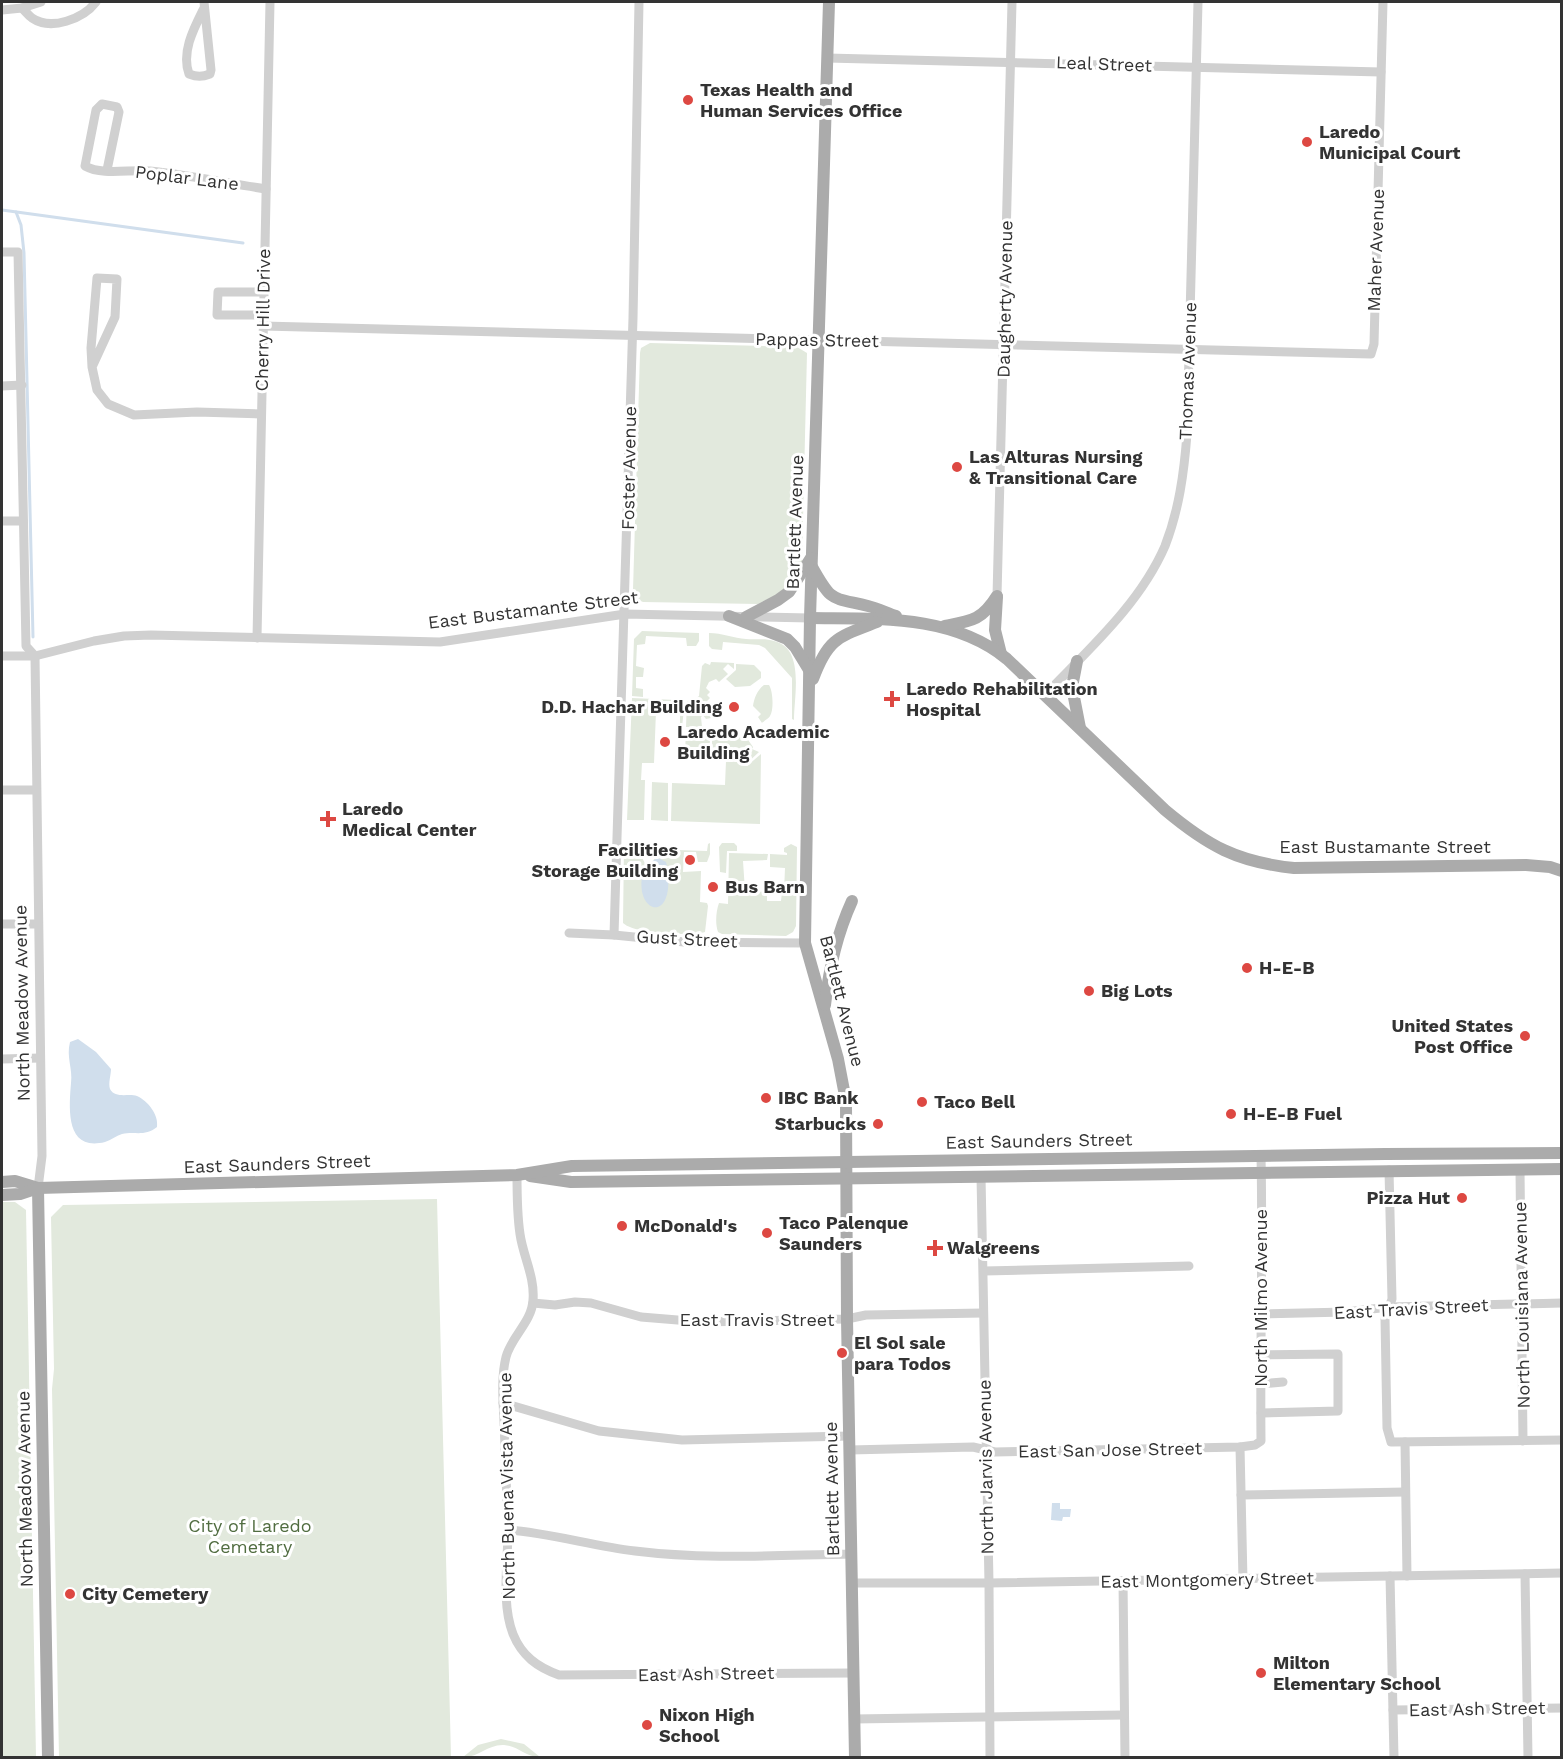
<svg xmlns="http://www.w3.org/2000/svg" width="1563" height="1759" font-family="'Work Sans',sans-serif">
	<rect width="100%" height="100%" fill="#fff"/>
	<g fill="#e2e9dd">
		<path d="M650,343L797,347L807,353L802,562L789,589L758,604L643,602L636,599L633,590L640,353L641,348Z"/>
		<path d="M642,631L699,633V641L696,646H687L686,638L646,636L645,644L637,645L636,666L644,668L643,677H636V688L643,689V697L632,696L634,639Z"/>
		<path d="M709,633C722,633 734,638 746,639C755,640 765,638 774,641C805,648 794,696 794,720L792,719V678L765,648L759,645L723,642L722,650L712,649L709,646Z"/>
		<path d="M711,662L734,663V669L728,664L723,669L728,674L719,682L716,679L709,682L706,688L710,692L707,695L710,698L707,701L714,708L711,718L706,719L703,715L701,717L702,727H686L687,701L694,700L699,696L702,666L705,663L710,665Z"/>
		<path d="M736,664L754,665L761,672V678L750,686L735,687L726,679L736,670Z"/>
		<path d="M764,685H769C773,691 774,710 770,716C770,717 763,722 762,723L758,717L761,714L753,706C754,699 757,690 764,685Z"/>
		<path d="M632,698L676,700L678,705L684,709L682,727L680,724V712L656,711L654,763H642L641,780H645L644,820H627Z"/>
		<path d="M724,729L737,737H746L753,747L752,749L759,752L746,764L737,756L712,755V739H723L724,737L721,734Z"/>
		<path d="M686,730H702V738L710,739L709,754H685Z"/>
		<path d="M761,754L760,824L671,821L672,783L725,785L726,761L713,760L712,757L733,758L742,765L747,766Z"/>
		<path d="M652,782L668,783V821L651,820Z"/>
		<path d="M630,841H641L640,854L647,867L655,862L649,849L707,851L708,844L710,843V854L707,862H698L696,852H684L683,872L701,871L700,902L707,903L708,906L705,932C690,936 634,934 623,923L624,847Z"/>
		<path d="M722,843H734L737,846V851H727L726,873L720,872L719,847Z"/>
		<path d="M791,844L797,847L796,926L793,932L786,936L722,934L718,932C715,924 716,911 719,903L728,904L729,853L768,854L767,860L743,861L745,891L767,892V901H781L782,892H784L785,868L770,867V854L787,855V853L784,852V848Z"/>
		<path d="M437,1199L451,1757H59L52,1389L54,1369L51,1217L63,1205Z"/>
		<path d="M2,1202H15L26,1210L36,1757H2Z"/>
		<path d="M501,1739L524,1744L540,1757C527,1758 518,1746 504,1745C488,1744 478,1758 463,1757L478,1745Z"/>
	</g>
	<g fill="#d0deec">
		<path d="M658,858L666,862L667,866C677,929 628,913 645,865Z"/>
		<path d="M78,1039L96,1052L111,1069C111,1075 108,1083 110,1089C115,1099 129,1093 137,1096C148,1101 159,1115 157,1127C145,1137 135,1131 122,1134C116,1136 111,1140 105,1142C65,1152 69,1108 71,1083C73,1069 66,1057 70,1042Z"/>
		<path d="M1052,1503H1060V1509H1071L1070,1517H1063L1062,1521L1051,1520Z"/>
	</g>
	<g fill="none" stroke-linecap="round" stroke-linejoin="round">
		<g stroke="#d0deec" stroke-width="3">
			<path d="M2,210L243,243"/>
			<path d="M16,212L21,225L24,253L33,637"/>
		</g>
		<g stroke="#d0d0d0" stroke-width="9">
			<path d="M22,8C25,11 28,15 32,18C51,31 83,19 96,2"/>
			<path d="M204,8C194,28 181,52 189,74C197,77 202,77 210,74L211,70L204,2"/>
			<path d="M2,10L22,8L41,2"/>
			<path d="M827,58L1381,72"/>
			<path d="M107,170L119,112L117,107L102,104L96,110L85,166C103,176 130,169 150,171C189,175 227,183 266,189"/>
			<path d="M2,252H18L26,646L35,656L42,1156L38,1188"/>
			<path d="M263,315H217L218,292H264"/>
			<path d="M263,326L1371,354L1374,344L1383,2"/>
			<path d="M92,367L115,317L117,279L97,278L91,348L92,367L97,390L108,404L134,415L197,412L261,414"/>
			<path d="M2,386L22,385"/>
			<path d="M2,521H23"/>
			<path d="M997,596L1012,2"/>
			<path d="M257,638L270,2"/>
			<path d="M2,656H35L94,641L124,636L151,635L440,642L625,614L810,618"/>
			<path d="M1045,695C1088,650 1140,604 1165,546C1179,510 1184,473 1187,434L1198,2"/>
			<path d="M2,790H36"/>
			<path d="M2,924H38"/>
			<path d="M569,933L614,935L684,942L805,943"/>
			<path d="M614,935L633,318L639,2"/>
			<path d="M2,1059L40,1058"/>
			<path d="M1389,1170L1392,1299L1385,1318L1387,1428L1391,1442L1562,1440"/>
			<path d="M1520,1170L1523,1441"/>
			<path d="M517,1175C517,1194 517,1214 520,1234C523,1256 535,1277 533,1300C532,1322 511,1337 506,1357C501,1377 503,1400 504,1421C505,1457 507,1494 508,1530C508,1563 501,1603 513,1634C522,1656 537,1667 559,1675L854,1673"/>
			<path d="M981,1176L989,1583L990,1758"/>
			<path d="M984,1271L1189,1266"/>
			<path d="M533,1303L555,1305L575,1302L591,1303L641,1317L702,1322L847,1319L866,1315L983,1313"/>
			<path d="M1260,1314L1346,1312L1389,1307L1562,1303"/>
			<path d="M1260,1355L1338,1354V1411L1261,1413"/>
			<path d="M1260,1384L1283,1382"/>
			<path d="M503,1403L599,1431L682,1440L850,1436"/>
			<path d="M1405,1442L1407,1576"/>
			<path d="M1240,1447L1243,1580"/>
			<path d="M850,1450L973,1447L995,1452L1240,1447L1255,1445L1261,1441C1260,1346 1263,1251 1261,1156"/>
			<path d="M1241,1495L1405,1492"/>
			<path d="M508,1530C551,1533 592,1546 635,1551C707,1560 780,1555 852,1554"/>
			<path d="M1525,1574L1528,1758"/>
			<path d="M1390,1576L1394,1758"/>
			<path d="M1123,1581L1125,1758"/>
			<path d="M852,1583H989L1562,1573"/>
			<path d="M1393,1710L1562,1708"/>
			<path d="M854,1719L1124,1715"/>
		</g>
		<g stroke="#ababab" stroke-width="12">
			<path d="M829,2L810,618L805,943L838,1059L846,1101L847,1319L855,1758"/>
			<path d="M812,567C832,603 831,597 868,606C877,608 887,613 896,616"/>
			<path d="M997,597L995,630L1001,654"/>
			<path d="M729,616L787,639L795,647L809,670"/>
			<path d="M746,617L778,600L789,592L811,558"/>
			<path d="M810,618C877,619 952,614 1007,659L1165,810C1208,846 1237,862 1294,868L1526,865L1550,867L1562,871"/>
			<path d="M945,626C972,621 982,620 997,596"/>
			<path d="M1077,661L1072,687L1080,728"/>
			<path d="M813,679C828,638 838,637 877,622"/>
			<path d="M825,1005C829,968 837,934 852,901"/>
			<path d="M530,1176L571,1182L1562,1169"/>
			<path d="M2,1182L15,1181L38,1188"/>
			<path d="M38,1188L48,1758"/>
			<path d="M2,1195L20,1194L38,1188L517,1175L572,1166L1385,1154L1562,1153"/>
		</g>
	</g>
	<g fill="#dd4842" stroke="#fff" stroke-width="2">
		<circle cx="688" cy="100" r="6"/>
		<circle cx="1307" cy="142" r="6"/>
		<circle cx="957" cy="467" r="6"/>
		<path d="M889 690h6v6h6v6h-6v6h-6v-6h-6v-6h6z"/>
		<circle cx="734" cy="707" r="6"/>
		<circle cx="665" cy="742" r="6"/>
		<path d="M325 810h6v6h6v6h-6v6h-6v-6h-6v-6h6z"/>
		<circle cx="690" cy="860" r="6"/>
		<circle cx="713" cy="887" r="6"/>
		<circle cx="1247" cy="968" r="6"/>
		<circle cx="1089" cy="991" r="6"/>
		<circle cx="1525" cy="1036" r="6"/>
		<circle cx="766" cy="1098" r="6"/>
		<circle cx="922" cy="1102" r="6"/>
		<circle cx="1231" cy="1114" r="6"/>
		<circle cx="878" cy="1124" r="6"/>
		<circle cx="1462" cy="1198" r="6"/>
		<circle cx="622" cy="1226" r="6"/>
		<circle cx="767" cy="1233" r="6"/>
		<path d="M932 1239h6v6h6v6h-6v6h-6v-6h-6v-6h6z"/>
		<circle cx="842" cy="1353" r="6"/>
		<circle cx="70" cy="1594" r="6"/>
		<circle cx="1261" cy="1673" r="6"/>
		<circle cx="647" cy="1725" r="6"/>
	</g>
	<g text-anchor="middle" stroke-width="6" stroke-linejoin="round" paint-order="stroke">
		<g font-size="18" fill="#333" stroke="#fff">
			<text transform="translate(1104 64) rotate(2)" y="6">Leal Street</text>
			<text transform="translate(187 178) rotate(7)" y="6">Poplar Lane</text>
			<text transform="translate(1376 250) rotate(-88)" y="6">Maher Avenue</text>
			<text transform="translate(1005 299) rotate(-89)" y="6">Daugherty Avenue</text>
			<text transform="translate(263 320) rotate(-89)" y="6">Cherry Hill Drive</text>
			<text transform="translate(817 340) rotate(1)" y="6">Pappas Street</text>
			<text transform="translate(1188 371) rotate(-88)" y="6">Thomas Avenue</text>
			<text transform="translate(629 468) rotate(-89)" y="6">Foster Avenue</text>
			<text transform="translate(795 522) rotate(-88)" y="6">Bartlett Avenue</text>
			<text transform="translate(533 610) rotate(-7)" y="6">East Bustamante Street</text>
			<text x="1385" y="853">East Bustamante Street</text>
			<text transform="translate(687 939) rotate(3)" y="6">Gust Street</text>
			<text transform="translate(842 1001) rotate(76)" y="6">Bartlett Avenue</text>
			<text transform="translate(22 1003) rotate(-91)" y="6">North Meadow Avenue</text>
			<text transform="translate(1039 1141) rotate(-1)" y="6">East Saunders Street</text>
			<text transform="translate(277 1164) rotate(-2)" y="6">East Saunders Street</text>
			<text transform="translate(1261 1298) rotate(-90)" y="6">North Milmo Avenue</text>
			<text transform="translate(1522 1305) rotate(-91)" y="6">North Louisiana Avenue</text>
			<text transform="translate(1411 1309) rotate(-3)" y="6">East Travis Street</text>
			<text x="757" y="1326">East Travis Street</text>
			<text transform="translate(1110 1450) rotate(-1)" y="6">East San Jose Street</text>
			<text transform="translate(986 1467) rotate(-91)" y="6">North Jarvis Avenue</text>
			<text transform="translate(507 1486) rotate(-91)" y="6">North Buena Vista Avenue</text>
			<text transform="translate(25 1489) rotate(-91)" y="6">North Meadow Avenue</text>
			<text transform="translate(832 1489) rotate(-91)" y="6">Bartlett Avenue</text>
			<text transform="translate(1207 1580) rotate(-1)" y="6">East Montgomery Street</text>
			<text transform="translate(706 1674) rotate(-1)" y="6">East Ash Street</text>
			<text transform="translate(1477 1709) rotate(-1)" y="6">East Ash Street</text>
		</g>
		<g font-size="18" font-weight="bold" fill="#333" stroke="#fff" text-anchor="start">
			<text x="700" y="96">Texas Health and<tspan x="700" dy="21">Human Services Office</tspan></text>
			<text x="1319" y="138">Laredo<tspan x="1319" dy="21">Municipal Court</tspan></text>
			<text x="969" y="463">Las Alturas Nursing<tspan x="969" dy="21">&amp; Transitional Care</tspan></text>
			<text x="906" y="695">Laredo Rehabilitation<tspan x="906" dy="21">Hospital</tspan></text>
			<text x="722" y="713" text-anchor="end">D.D. Hachar Building</text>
			<text x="677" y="738">Laredo Academic<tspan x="677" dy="21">Building</tspan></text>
			<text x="342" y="815">Laredo<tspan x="342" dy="21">Medical Center</tspan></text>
			<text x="678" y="856" text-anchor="end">Facilities<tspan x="678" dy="21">Storage Building</tspan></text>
			<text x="725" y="893">Bus Barn</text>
			<text x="1259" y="974">H-E-B</text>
			<text x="1101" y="997">Big Lots</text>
			<text x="1513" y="1032" text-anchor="end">United States<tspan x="1513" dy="21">Post Office</tspan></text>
			<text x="778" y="1104">IBC Bank</text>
			<text x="934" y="1108">Taco Bell</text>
			<text x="1243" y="1120">H-E-B Fuel</text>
			<text x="866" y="1130" text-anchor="end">Starbucks</text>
			<text x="1450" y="1204" text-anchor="end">Pizza Hut</text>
			<text x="779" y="1229">Taco Palenque<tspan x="779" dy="21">Saunders</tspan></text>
			<text x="634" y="1232">McDonald's</text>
			<text x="947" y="1254">Walgreens</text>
			<text x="854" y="1349">El Sol sale<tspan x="854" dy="21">para Todos</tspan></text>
			<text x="82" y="1600">City Cemetery</text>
			<text x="1273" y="1669">Milton<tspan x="1273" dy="21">Elementary School</tspan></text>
			<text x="659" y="1721">Nixon High<tspan x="659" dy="21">School</tspan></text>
		</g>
		<g font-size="18" fill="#516d41" stroke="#fff">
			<text x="250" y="1532">City of Laredo<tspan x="250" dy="21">Cemetary</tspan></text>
		</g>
	</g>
	<rect width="1563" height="1759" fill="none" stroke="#333333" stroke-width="6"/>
</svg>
